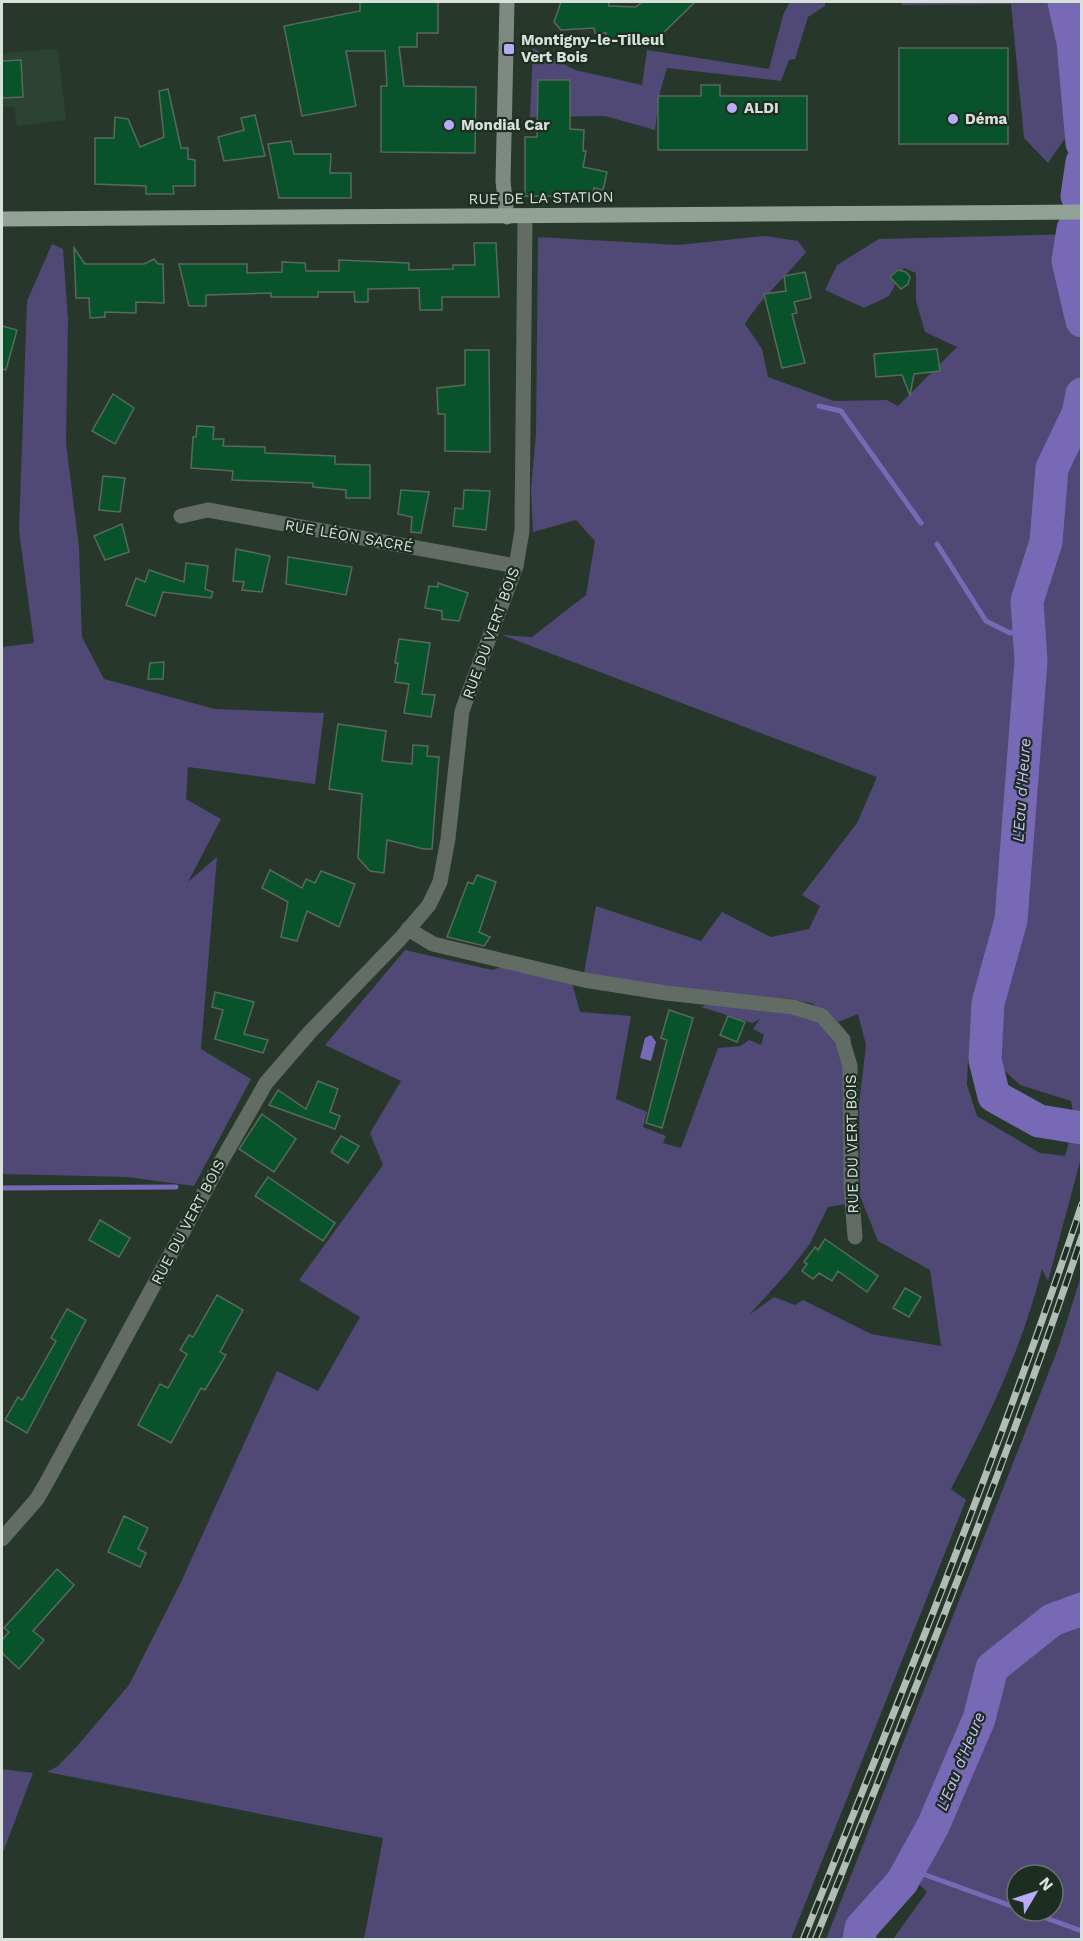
<svg xmlns="http://www.w3.org/2000/svg" width="1083" height="1941" font-family="'Work Sans',sans-serif">
	<rect width="100%" height="100%" fill="#27372c"/>
	<path fill="#2c4333" d="M58,49L66,120L17,126L14,107H2V53Z"/>
	<g fill="#504875" fill-rule="evenodd">
		<path d="M790,2H825V6L808,17L795,59L789,60L781,81L667,68L660,92L655,130L605,116L530,117L533,48L575,70L642,85L647,50L769,69L783,15Z"/>
		<path d="M902,2H1056L1074,68L1068,134L1048,163L1024,138L1011,4L902,5Z"/>
		<path d="M1081,234V1158L1048,1281L1042,1269C1022,1348 989,1417 951,1489L966,1500L791,1939H364L383,1838L47,1772L58,1766L78,1745L129,1685L181,1582L277,1371L318,1391L360,1317L299,1280L383,1165L370,1133L401,1081L325,1045L405,950L492,970L502,967L571,979L580,1012L631,1016L616,1099L647,1112L643,1127L666,1136L663,1143L681,1148L718,1048L740,1046L749,1040L761,1045L764,1035L753,1029L760,1019L752,1023L701,1007L712,1002L815,1018L814,1004L792,999L634,985L584,973L596,906L701,941L722,912L771,937L809,929L820,906L802,895L857,823L877,777L502,635L532,637L586,595L595,541L576,520L533,532L531,489L536,433L538,237L678,245L765,236L798,241L806,252C786,277 761,297 745,324L762,349L768,377L834,401L887,400L898,406L957,347L925,332L916,301V273L904,268L889,296L864,308L825,290L837,265L879,239ZM858,1014L866,1045L859,1105L860,1196L878,1241L930,1270L941,1346L871,1334L803,1300L795,1305L774,1297L749,1315L788,1272L809,1245L828,1207L846,1204L847,1067L851,1037L838,1022ZM968,1059H992L1020,1085L1071,1101L1075,1122L1065,1156L1040,1153L977,1116L967,1085Z"/>
		<path d="M52,244L63,249L68,320L66,443L79,547L82,637L104,679L215,709L324,713L315,784L188,767L186,799L221,819L188,882L217,857L201,1049L251,1079L194,1186L127,1177L2,1174V647L34,643L19,531L27,301Z"/>
		<path d="M1081,1276V1939H893L927,1892L918,1883L891,1875L856,1926L852,1939H826L1059,1346ZM1017,1875H1053V1911H1017Z"/>
		<path d="M2,1769L33,1773L2,1855Z"/>
	</g>
	<path fill="#7869b6" d="M651,1035L656,1042L651,1061L640,1058L645,1038Z"/>
	<g fill="none" stroke-linecap="round" stroke-linejoin="round">
		<g stroke="#7869b6" stroke-width="5">
			<path d="M819,406L841,411L921,523"/>
			<path d="M937,544L986,621L1010,633L1029,630"/>
			<path d="M2,1188L176,1187"/>
			<path d="M909,1869L1017,1908"/>
			<path d="M1026,1911L1082,1931"/>
		</g>
		<g stroke="#7869b6" stroke-width="33">
			<path d="M1064,2L1073,42L1082,143"/>
			<path d="M1077,196L1082,162"/>
			<path d="M1073,229L1068,261L1082,321"/>
			<path d="M1082,394L1078,414L1052,468L1046,542L1027,601L1031,661L1011,920L988,1003L985,1060L994,1096L1039,1121L1082,1128"/>
			<path d="M859,1940L861,1928L902,1882L933,1826L979,1719L992,1668L1052,1620L1082,1609"/>
		</g>
	</g>
	<g fill="#09532c" stroke="#58695d" stroke-width="1.5">
		<path d="M360,2H438V33H417V47H399L404,86L476,87L475,153L381,152V86H387L385,51H346L356,106L302,116L284,26L360,11Z"/>
		<path d="M561,2H609V6L636,7L642,2H695L657,39H634L633,42L606,41V33H595L594,28L561,30L554,22Z"/>
		<rect x="899" y="48" width="109" height="96"/>
		<path d="M21,60L23,97L2,98V61Z"/>
		<path d="M538,80H570V129L584,130L583,151H586L583,167L607,172L603,190L594,188L592,196H525V137H537Z"/>
		<path d="M701,85H720V96H807V150H658V96H701Z"/>
		<path d="M168,89L181,148H188V159L195,160V186H173L174,194H146V186L95,184V138H114L115,117L128,119L140,147L164,137L159,91Z"/>
		<path d="M255,115L265,156L224,161L218,137L244,130L241,118Z"/>
		<path d="M291,141L294,154H331L330,173H351V198H279L268,144Z"/>
		<path d="M474,243H496L499,297H442V310H420L419,288L368,289V302H355L354,292H318V297H271V293L206,295V306H189L179,264H247V273L282,272V262L305,263L306,271H339V260L409,263V270L453,269V265H475Z"/>
		<path d="M74,248L85,264H144L154,259L158,264H163L164,303L136,302V313L105,312V317L90,318L89,298H76Z"/>
		<path d="M898,270L906,272L910,277L908,284L901,289L890,277Z"/>
		<path d="M805,272L811,298L794,302L797,313L792,314L805,363L782,368L764,294L786,291L784,276Z"/>
		<path d="M2,326L17,330L6,370L2,369Z"/>
		<path d="M937,349L940,371L914,374L910,395L902,375L876,377L874,354Z"/>
		<path d="M465,350H489L490,452L445,451V414H438L437,388L465,385Z"/>
		<path d="M113,394L134,408L115,444L92,431Z"/>
		<path d="M197,426L214,427L213,439H224L223,446L265,447V453L335,456V464L370,465V498H346V490L313,487V483L232,480L233,471L191,468L193,437H196Z"/>
		<path d="M103,476L125,478L120,512L99,510Z"/>
		<path d="M401,490L429,492L421,533L411,532L412,517L398,514Z"/>
		<path d="M464,490L490,491L486,530L453,526L455,508L463,509Z"/>
		<path d="M122,524L129,552L105,560L94,536Z"/>
		<path d="M236,549L270,556L262,592L242,590L244,582L233,581Z"/>
		<path d="M288,557L352,567L346,595L286,584Z"/>
		<path d="M186,563L208,566L205,589L213,592L211,598L163,592L155,616L126,605L136,578L145,582L149,570L184,582Z"/>
		<path d="M438,583L468,593L459,621L442,619V611L425,608L429,586L438,587Z"/>
		<path d="M399,639L430,643L422,694L435,695L431,717L404,713L409,684L395,682L398,663H395Z"/>
		<path d="M164,662L163,679H148L150,663Z"/>
		<path d="M338,724L386,731L382,761L412,764L413,745L428,746L427,756L439,757L432,849H424L387,840L384,873L370,871L358,858L362,794L329,789Z"/>
		<path d="M270,870L302,888L306,879L315,883L321,871L355,884L339,927L307,911L297,941L281,937L288,902L262,888Z"/>
		<path d="M477,875L496,882L479,932L490,937L484,946L447,937L468,882L473,884Z"/>
		<path d="M215,992L254,1002L244,1034L268,1040L263,1053L215,1039L223,1010L212,1007Z"/>
		<path d="M669,1010L693,1018L662,1128L646,1123L667,1040L661,1038Z"/>
		<path d="M728,1016L745,1022L737,1042L720,1035Z"/>
		<path d="M318,1081L338,1089L330,1112L340,1116L335,1129L269,1105L278,1090L306,1109Z"/>
		<path d="M262,1114L296,1139L274,1172L239,1149Z"/>
		<path d="M341,1136L359,1146L348,1163L331,1152Z"/>
		<path d="M268,1177L335,1223L323,1241L255,1196Z"/>
		<path d="M100,1220L130,1238L119,1257L89,1240Z"/>
		<path d="M825,1239L878,1276L867,1292L838,1271L832,1281L819,1273L813,1279L802,1271L807,1264L804,1262L815,1247L818,1250Z"/>
		<path d="M905,1288L921,1297L909,1317L893,1308Z"/>
		<path d="M217,1295L243,1310L220,1352L226,1355L205,1390L201,1388L171,1443L138,1425L160,1384L168,1388L187,1354L180,1350L189,1335L193,1337Z"/>
		<path d="M67,1309L86,1320L27,1433L5,1420L18,1397L22,1400L24,1397L56,1341L51,1338Z"/>
		<path d="M124,1516L148,1528L138,1549L146,1553L140,1567L108,1552Z"/>
		<path d="M57,1569L74,1585L33,1631L44,1640L19,1669L2,1653V1640L9,1632L4,1628Z"/>
	</g>
	<g fill="none" stroke-linecap="round" stroke-linejoin="round">
		<g stroke="#636b65" stroke-width="15">
			<path d="M181,516L208,510L516,566"/>
			<path d="M408,929L433,944L584,980L666,993L793,1007L822,1016L842,1039L850,1066L851,1185L855,1237"/>
			<path d="M2,1539L37,1499L48,1480L218,1167L266,1083L310,1032L400,939L429,905L440,882L448,839L462,711L516,566L522,531L525,217"/>
		</g>
		<path stroke="#7e8a81" stroke-width="15" d="M507,2L503,181L507,217"/>
		<path stroke="#92a297" stroke-width="15" d="M2,219L1082,212"/>
		<defs>
			<g id="rail">
				<path d="M803,1940C901,1696 999,1453 1082,1204"/>
				<path d="M815,1940C908,1707 1003,1474 1082,1236"/>
			</g>
		</defs>
		<use href="#rail" stroke="#b0bcb4" stroke-width="7"/>
		<use href="#rail" stroke="#1d2d22" stroke-width="4.5" stroke-dasharray="14" stroke-linecap="butt"/>
	</g>
	<g fill="#b7abf8" stroke="#1d2d22" stroke-width="2">
		<rect x="503" y="43" width="12" height="12" rx="3"/>
		<circle cx="732" cy="108" r="6"/>
		<circle cx="953" cy="119" r="6"/>
		<circle cx="449" cy="125" r="6"/>
	</g>
	<g text-anchor="middle" stroke-width="4.5" stroke-linejoin="round" paint-order="stroke">
		<g font-size="15" font-weight="bold" fill="#d7e1da" stroke="#1d2d22" text-anchor="start">
			<text x="521" y="45">Montigny-le-Tilleul<tspan x="521" dy="17">Vert Bois</tspan></text>
			<text x="744" y="113">ALDI</text>
			<text x="965" y="124">Déma</text>
			<text x="461" y="130">Mondial Car</text>
		</g>
		<g font-size="15" fill="#d7e1da" stroke="#1d2d22">
			<text transform="translate(541 198) rotate(-1)" y="5">RUE DE LA STATION</text>
			<text transform="translate(349 536) rotate(10)" y="5">RUE LÉON SACRÉ</text>
			<text transform="translate(491 633) rotate(-70)" y="5">RUE DU VERT BOIS</text>
			<text transform="translate(852 1144) rotate(-91)" y="5">RUE DU VERT BOIS</text>
			<text transform="translate(188 1222) rotate(-62)" y="5">RUE DU VERT BOIS</text>
		</g>
		<g font-size="16" font-style="italic" fill="#c8befe" stroke="#1d2d22">
			<text transform="translate(1021 790) rotate(-86)" y="6">L'Eau d'Heure</text>
			<text transform="translate(960 1761) rotate(-68)" y="6">L'Eau d'Heure</text>
		</g>
	</g>
	<rect width="1083" height="1941" fill="none" stroke="#d7e1da" stroke-width="6"/>
	<g transform="translate(1035 1893) rotate(51)"><circle r="28" fill="#1d2d22" stroke="#67756c" stroke-width="1.5"/>
	<path d="M0-4.5L10 22L0 15L-10 22Z" fill="#b7abf8"/>
	<text y="-9" font-size="16" font-weight="bold" text-anchor="middle" fill="#d7e1da">N</text>
	</g>
</svg>
